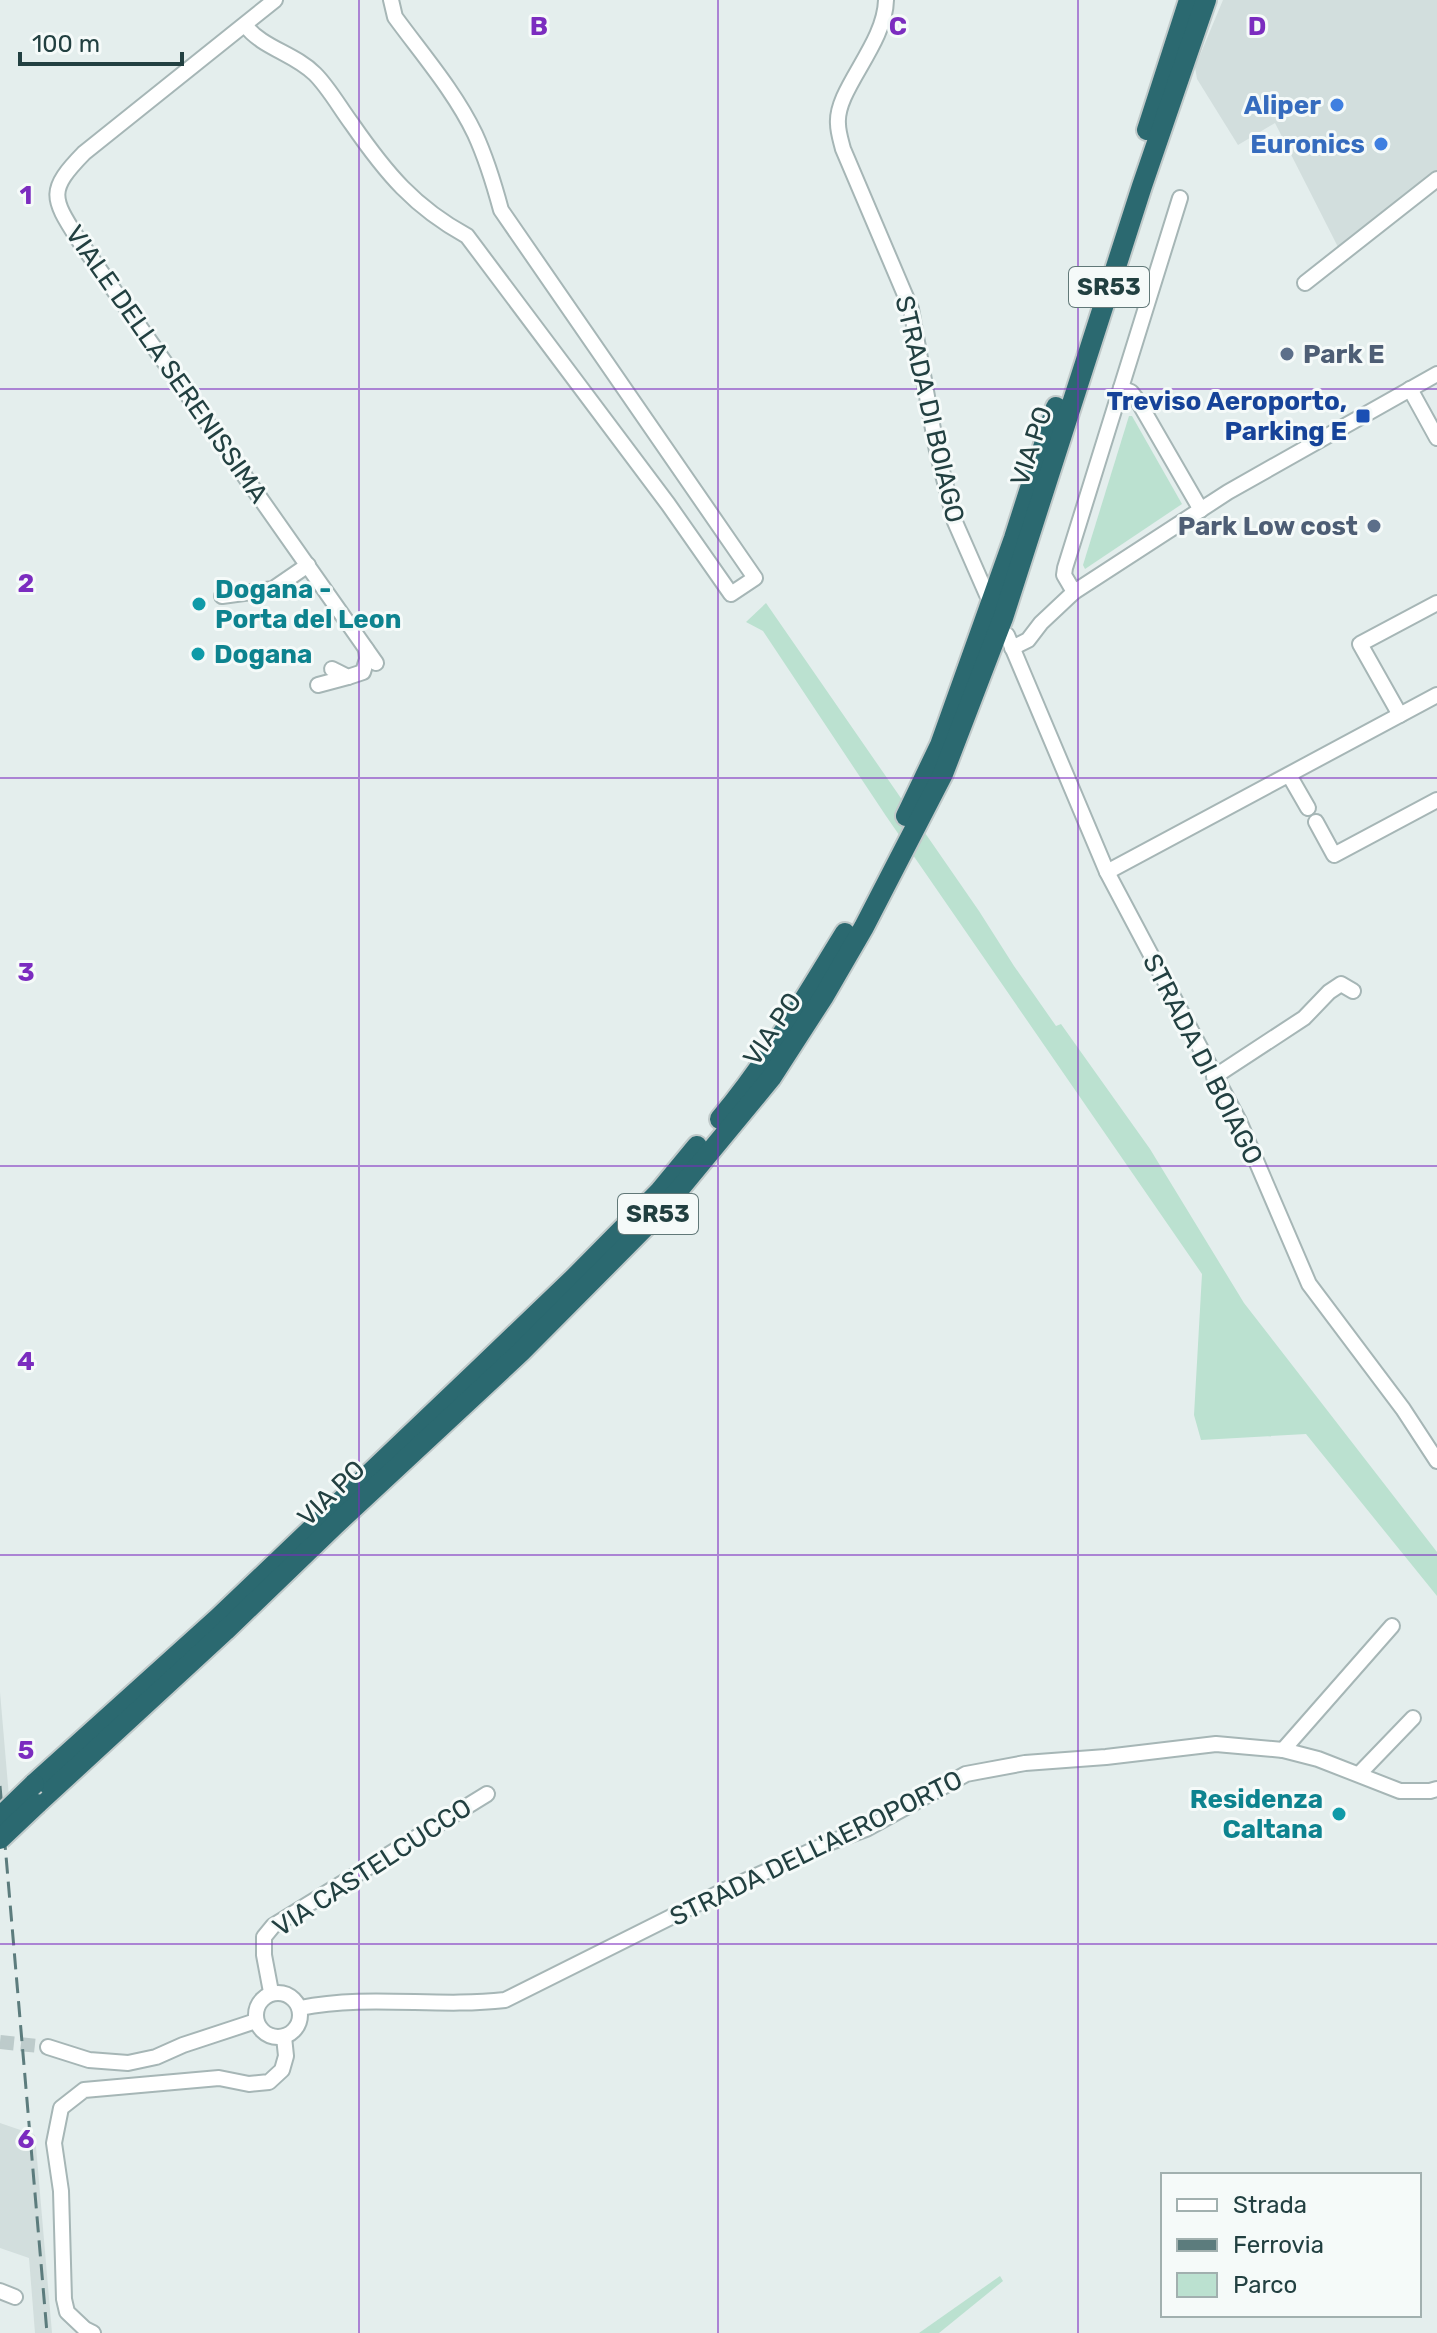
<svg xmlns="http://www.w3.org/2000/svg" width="1437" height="2333" font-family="Rubik,sans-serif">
	<rect width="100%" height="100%" fill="#e4eeed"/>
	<g fill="#d2dedd">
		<path d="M1223,0H1437V172L1339,249L1275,123L1238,145L1197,79L1195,67Z"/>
		<path d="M0,1692L9,1797L0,1806Z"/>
		<path d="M0,2123L35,2135L52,2333H35L29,2258L0,2248Z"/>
	</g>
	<g fill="#bbe1d0">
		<path d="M1129,416H1132L1182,504L1085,569L1083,565Z"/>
		<path d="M766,603L979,911L1014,966L1056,1026L1061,1024L1150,1149L1244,1303L1437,1552V1596L1306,1434L1201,1440L1194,1415L1202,1274L886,816L763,631L746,622Z"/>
		<path d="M1000,2276L1003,2281L939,2333H919Z"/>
	</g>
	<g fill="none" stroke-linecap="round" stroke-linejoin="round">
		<path stroke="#bdcbcb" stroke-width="14" stroke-dasharray="14 7" stroke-linecap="butt" d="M0,2042L48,2047"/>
		<defs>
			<g id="minor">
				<path d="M275,0L84,153C48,190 51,197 78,239L376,663"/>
				<path d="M886,0C885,45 835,90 838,124C838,132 841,141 843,149L911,309L937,451L955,522L987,595"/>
				<path d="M245,25C262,48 294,53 315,74C329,88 340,108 352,124C386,173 414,207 467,236L668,504L731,594L755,578L501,210C494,184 486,158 475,134C455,92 422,54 395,17L391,0"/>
				<path d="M1305,283L1437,179"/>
				<path d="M1121,388L1131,392L1138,401L1201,510"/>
				<path d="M1410,389L1437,438"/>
				<path d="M1074,592L1064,575L1065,568L1180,198"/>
				<path d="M222,596L273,589L308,565"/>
				<path d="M1007,635L1107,872L1239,1121L1309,1284L1403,1409L1437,1461"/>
				<path d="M1012,648L1028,640L1041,623L1074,592L1228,492L1437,374"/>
				<path d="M332,669L348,677L363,672L367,659L366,649"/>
				<path d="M318,685L348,677"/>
				<path d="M1400,715L1360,644L1437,603"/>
				<path d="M1289,775L1308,808"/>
				<path d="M1316,822L1334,855L1437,800"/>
				<path d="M1107,872L1437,695"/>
				<path d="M1214,1077L1304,1018L1329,992L1341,984L1353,991"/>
				<path d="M1283,1750L1392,1626"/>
				<path d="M1359,1774L1413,1718"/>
				<path d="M271,1992L264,1955V1937L273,1926L487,1794"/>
				<circle cx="278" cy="2015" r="22"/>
				<path d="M300,2008C370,1994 435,2008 505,2000L725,1890L831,1842L866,1829L966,1774L1025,1763L1106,1757L1216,1744L1283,1750L1318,1759L1400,1791H1430L1437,1789"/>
				<path d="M48,2047L89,2060L128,2063L156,2057L183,2045L256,2021"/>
				<path d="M0,2291L15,2297"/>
				<path d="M93,2333L85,2329L67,2312L64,2299L61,2191L54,2143L61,2108L84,2090L219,2078L249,2084L269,2082L282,2070L286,2056L284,2037"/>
			</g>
			<g id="highway">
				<path d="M1147,130L1189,0"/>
				<path d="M906,816L940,745L1014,538L1056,407"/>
				<path d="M720,1119C768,1062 806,996 845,933"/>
				<path d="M34,1784L217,1619L476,1372L573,1279L659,1192L697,1146"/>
				<path d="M37,1804L225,1631L335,1525L521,1352L663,1209L771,1078L824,996L864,927L943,774L1003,618L1142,186L1206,0"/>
			</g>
		</defs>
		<use href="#minor" stroke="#a6b6b6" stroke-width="18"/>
		<use href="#highway" stroke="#c1caca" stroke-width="24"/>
		<use href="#minor" stroke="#fff" stroke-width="14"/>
		<use href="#highway" stroke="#2b6970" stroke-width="20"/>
		<path stroke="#5c7c7d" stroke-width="3" stroke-dasharray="16 8" stroke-linecap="butt" d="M0,1786L47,2333"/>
		<defs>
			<g id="highway-bridge">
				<path d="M0,1817L34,1784"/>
				<path d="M0,1839L37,1804"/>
			</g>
		</defs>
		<use href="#highway-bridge" stroke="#c1caca" stroke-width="24" stroke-linecap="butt"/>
		<use href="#highway-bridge" stroke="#2b6970" stroke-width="20"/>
	</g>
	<path fill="none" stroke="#7b2cbf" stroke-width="2" stroke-opacity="0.55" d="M359,0V2333M718,0V2333M1078,0V2333M0,389H1437M0,778H1437M0,1166H1437M0,1555H1437M0,1944H1437"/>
	<g fill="#3f7fe0" stroke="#f5faf9" stroke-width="3">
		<circle cx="1337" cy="105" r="8"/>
		<circle cx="1381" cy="144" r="8"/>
	</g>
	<g fill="#5c6f8a" stroke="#f5faf9" stroke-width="3">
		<circle cx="1287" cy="354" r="8"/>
		<circle cx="1374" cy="526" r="8"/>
	</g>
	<rect fill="#1a4fb4" stroke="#f5faf9" stroke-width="3" x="1355" y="408" width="16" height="16" rx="4"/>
	<g fill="#0f9aa8" stroke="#f5faf9" stroke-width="3">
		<circle cx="199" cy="604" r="8"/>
		<circle cx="198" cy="654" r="8"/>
		<circle cx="1339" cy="1814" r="8"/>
	</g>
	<g text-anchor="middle" stroke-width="6" stroke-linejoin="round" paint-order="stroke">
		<g fill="#f5faf9" stroke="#617878" stroke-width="2">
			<rect x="1069" y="267" width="80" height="40" rx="6"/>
			<rect x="618" y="1194" width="80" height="40" rx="6"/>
		</g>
		<g font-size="24" font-weight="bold" fill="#224041">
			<text x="1109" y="295">SR53</text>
			<text x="658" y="1222">SR53</text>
		</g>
		<g font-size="26" font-weight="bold" fill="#366cbe" stroke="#f5faf9" text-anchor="end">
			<text x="1321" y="114">Aliper</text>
			<text x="1365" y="153">Euronics</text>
		</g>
		<g font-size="26" font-weight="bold" fill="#4e5e75" stroke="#f5faf9" text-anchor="start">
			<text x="1303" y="363">Park E</text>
			<text x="1358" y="535" text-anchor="end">Park Low cost</text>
		</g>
		<g font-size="26" fill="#224041" stroke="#f5faf9">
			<text transform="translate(167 364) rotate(55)" y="9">VIALE DELLA SERENISSIMA</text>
			<text transform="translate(930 409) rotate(77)" y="9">STRADA DI BOIAGO</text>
			<text transform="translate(1031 446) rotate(-72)" y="9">VIA PO</text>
			<text transform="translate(772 1029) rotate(-56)" y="9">VIA PO</text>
			<text transform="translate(1203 1059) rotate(63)" y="9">STRADA DI BOIAGO</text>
			<text transform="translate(331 1493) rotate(-44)" y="9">VIA PO</text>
			<text transform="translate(816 1848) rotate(-26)" y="9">STRADA DELL'AEROPORTO</text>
			<text transform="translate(372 1867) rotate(-33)" y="9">VIA CASTELCUCCO</text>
		</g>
		<g font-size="26" font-weight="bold" fill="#164399" stroke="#f5faf9" text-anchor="end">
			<text x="1347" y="410">Treviso Aeroporto,<tspan x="1347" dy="30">Parking E</tspan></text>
		</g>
		<g font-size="26" font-weight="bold" fill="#0d838f" stroke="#f5faf9" text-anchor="start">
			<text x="215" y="598">Dogana -<tspan x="215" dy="30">Porta del Leon</tspan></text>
			<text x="214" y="663">Dogana</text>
			<text x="1323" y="1808" text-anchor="end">Residenza<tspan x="1323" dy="30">Caltana</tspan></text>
		</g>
	</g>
	<g font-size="26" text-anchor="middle" font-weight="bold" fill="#7b2cbf" stroke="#f5faf9" stroke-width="6" stroke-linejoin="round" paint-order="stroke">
		<text x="539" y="35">B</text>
		<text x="898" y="35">C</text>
		<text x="1257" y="35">D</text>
		<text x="26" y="204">1</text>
		<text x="26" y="592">2</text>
		<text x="26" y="981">3</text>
		<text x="26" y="1370">4</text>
		<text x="26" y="1759">5</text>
		<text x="26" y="2148">6</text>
	</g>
	<rect x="1161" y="2173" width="260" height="144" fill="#f5faf9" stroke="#a1b0af" stroke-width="2"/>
	<rect x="1177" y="2199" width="40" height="12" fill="#ffffff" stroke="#a1b0af" stroke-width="2"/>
	<text x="1233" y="2213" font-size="24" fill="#224041">Strada</text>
	<rect x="1177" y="2239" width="40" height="12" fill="#5c7c7d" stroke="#a1b0af" stroke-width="2"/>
	<text x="1233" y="2253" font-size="24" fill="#224041">Ferrovia</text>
	<rect x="1177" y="2273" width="40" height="24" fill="#bbe1d0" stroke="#a1b0af" stroke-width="2"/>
	<text x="1233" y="2293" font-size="24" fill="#224041">Parco</text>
	<path d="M20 52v12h162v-12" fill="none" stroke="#224041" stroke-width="4"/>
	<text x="32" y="52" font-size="24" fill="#224041" stroke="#f5faf9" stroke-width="6" paint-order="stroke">100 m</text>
</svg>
